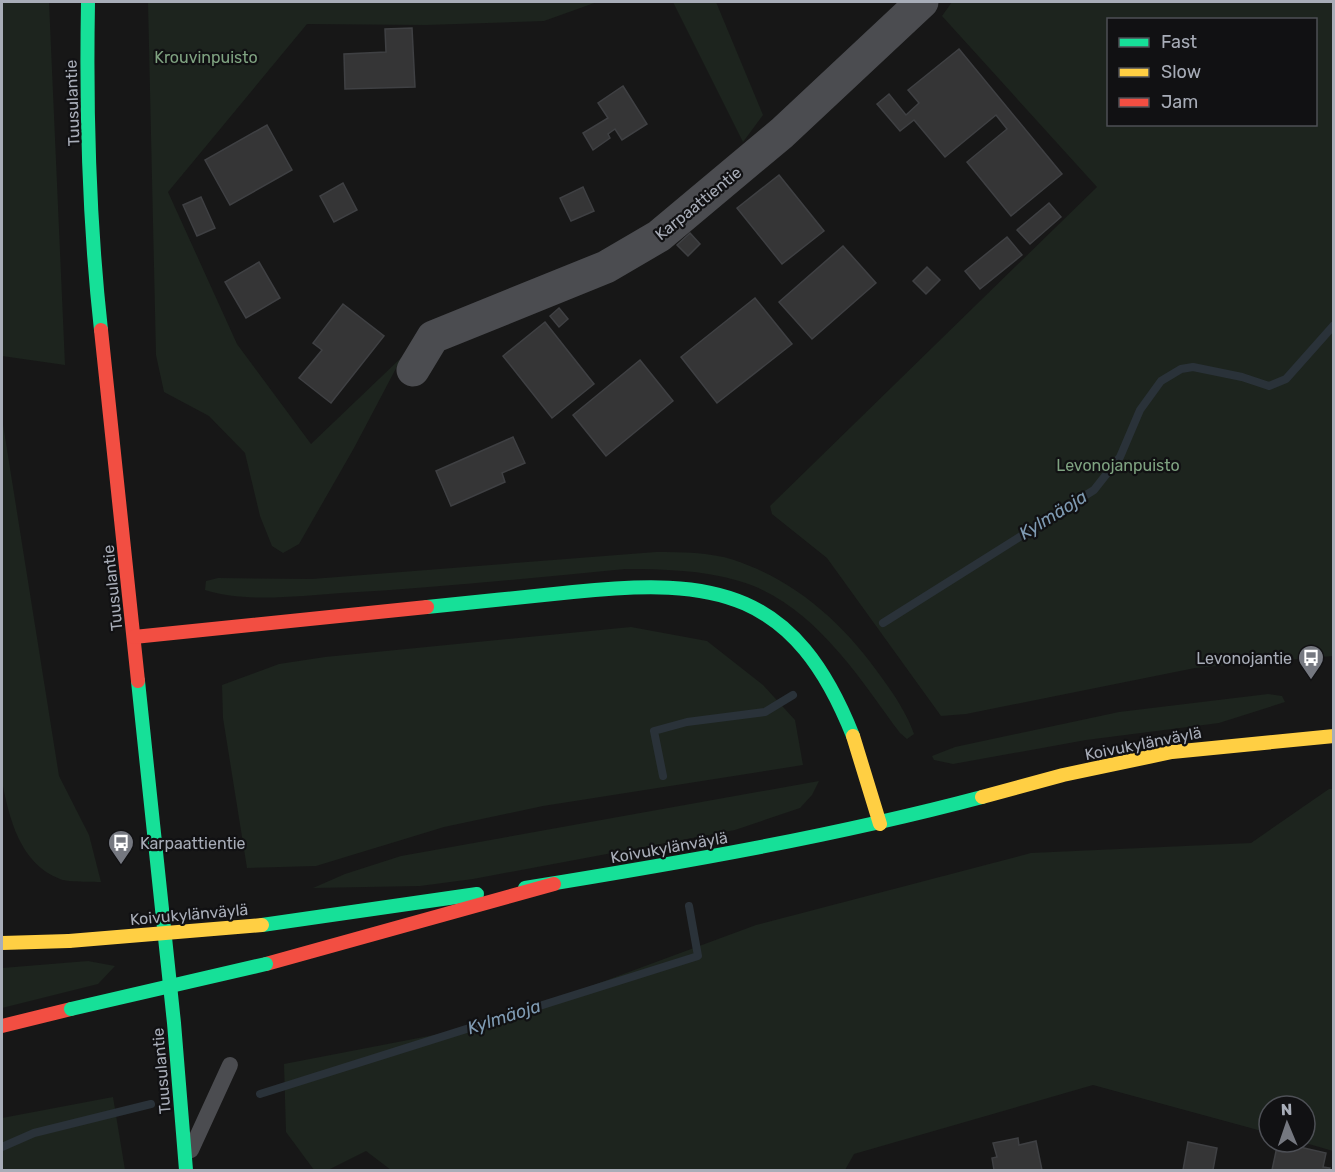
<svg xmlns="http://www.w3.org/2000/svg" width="1335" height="1172" font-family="Rubik,sans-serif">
	<rect width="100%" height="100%" fill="#171717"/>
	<g fill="#1d241e" fill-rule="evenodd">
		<path d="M2,2H49L65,365L2,356Z"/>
		<path d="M148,2H597L544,21L426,25L307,24L168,192L237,344L311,444L402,357L354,448L299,544L283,553L272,546L260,516L245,453L209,416L164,392L156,355Z"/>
		<path d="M673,2H716L763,115L743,142Z"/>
		<path d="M952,2H1333V656L1195,668L966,714L941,716L827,558L772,514L770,506L1097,187L942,16ZM1108,20H1316V124H1108Z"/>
		<path d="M2,418L59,776L89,835L101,882C89,881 71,883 60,879C20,864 9,818 2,781Z"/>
		<path d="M656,552C682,552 709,552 734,560C797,581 845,625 882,678C895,696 907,714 914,734L907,739L900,733C858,676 812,602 739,581C702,570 663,569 625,569C530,578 436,588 341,593C297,596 247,603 205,590L206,581L218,578L312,579Z"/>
		<path d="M631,627L707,641L763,685L795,720L803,765L543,806L444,827L316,866L247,868L223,718L222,685L279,664L325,657Z"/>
		<path d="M1268,694L1282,696L1285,702L1219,723L1086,740L953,764L934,760L932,756L955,747L1119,712Z"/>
		<path d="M819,781L812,795L800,808L735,830L473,879L420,886L313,888L345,874L401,856Z"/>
		<path d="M1329,789H1334L1333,1151L1302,1142H1305V1106H1269V1133L1093,1085L854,1154L845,1170H391L366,1151L328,1170H314L286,1132L284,1064L486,1025L756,925L1031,853L1251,843Z"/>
		<path d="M88,961L115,966L98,984L2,1008V968Z"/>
		<path d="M113,1097L125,1170H2V1118Z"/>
	</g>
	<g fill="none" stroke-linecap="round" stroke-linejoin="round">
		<g stroke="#2a3239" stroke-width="8">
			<path d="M883,623L1094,490L1120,457L1140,410L1161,381L1181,369L1193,367L1242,377L1269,386L1286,379L1334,325"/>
			<path d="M663,776L654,731L687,722L765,712L793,695"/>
			<path d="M260,1094L698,956L689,906"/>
			<path d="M2,1147L34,1133L151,1104"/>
		</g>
	</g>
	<g fill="#353536" stroke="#3f4043" stroke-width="1.5">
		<path d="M412,28L415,87L345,89L344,54L386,52L385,29Z"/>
		<path d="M959,49L1062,174L1011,216L967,162L1007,129L996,115L945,157L914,120L900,131L877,104L889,94L906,115L919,103L908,90Z"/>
		<path d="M623,86L647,124L622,140L615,129L608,134L610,138L593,150L583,133L608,118L598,103Z"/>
		<path d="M267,125L292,170L230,205L205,160Z"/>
		<path d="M779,175L824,231L782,264L737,208Z"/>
		<path d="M343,183L357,210L334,222L320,196Z"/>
		<path d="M583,187L594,211L571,221L560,198Z"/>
		<path d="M201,197L215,228L197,236L183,205Z"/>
		<path d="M1049,203L1061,217L1030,244L1017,230Z"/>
		<path d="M690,233L700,244L688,256L677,245Z"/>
		<path d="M1007,237L1022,255L980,289L965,271Z"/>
		<path d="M843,246L876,283L812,339L779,302Z"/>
		<path d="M259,262L280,298L246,318L225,282Z"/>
		<path d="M927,267L940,280L926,294L913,281Z"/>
		<path d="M755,298L792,344L717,403L681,357Z"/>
		<path d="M343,304L384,336L331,403L299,378L322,350L313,343Z"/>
		<path d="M559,308L568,319L559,327L550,316Z"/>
		<path d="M545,322L594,384L552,418L503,356Z"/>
		<path d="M640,360L673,401L606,456L573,415Z"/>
		<path d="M513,437L525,463L502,473L505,482L451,506L436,471Z"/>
		<path d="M1018,1138L1019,1145L1036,1141L1042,1170H994L992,1158L997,1157L993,1143Z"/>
		<path d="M1188,1142L1217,1148L1213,1170H1183Z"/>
		<path d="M1278,1142L1326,1153L1323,1167L1330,1168L1329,1170H1272Z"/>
	</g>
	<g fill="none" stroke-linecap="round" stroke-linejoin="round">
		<path stroke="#4b4c50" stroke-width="16" d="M191,1150L230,1065"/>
		<path stroke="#4b4c50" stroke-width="33" d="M413,370L433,337L606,267L659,236L782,133L922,2"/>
		<g stroke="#16e098" stroke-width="14">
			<path d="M88,2C86,111 89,222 101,330"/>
			<path d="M427,607C476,602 524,597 573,592C716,577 795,590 853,736"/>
			<path d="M138,681L174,1023L186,1170"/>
			<path d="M525,888C679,863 831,837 982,797"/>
			<path d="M262,925L477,894"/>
		</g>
		<g stroke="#ffcf43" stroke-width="14">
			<path d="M853,736L880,824"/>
			<path d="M982,797L1063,775L1172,752L1334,736"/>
			<path d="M2,943L69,941"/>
		</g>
		<g stroke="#f24e42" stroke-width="14">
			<path d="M101,330L138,681"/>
			<path d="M134,637L427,607"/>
			<path d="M266,964L554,884"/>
			<path d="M2,1026L71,1009"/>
		</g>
		<path stroke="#16e098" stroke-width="14" d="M71,1009L266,964"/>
		<path stroke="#ffcf43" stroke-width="14" d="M69,941L262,925"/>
	</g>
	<defs>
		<symbol id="bus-pin" viewBox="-11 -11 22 30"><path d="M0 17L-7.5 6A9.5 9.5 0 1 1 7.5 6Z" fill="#757880" stroke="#111113"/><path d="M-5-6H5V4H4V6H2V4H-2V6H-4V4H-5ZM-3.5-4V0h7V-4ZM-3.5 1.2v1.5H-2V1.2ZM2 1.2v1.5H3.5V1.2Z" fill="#fff"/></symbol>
	</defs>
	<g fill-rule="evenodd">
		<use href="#bus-pin" x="1296" y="643" width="30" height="40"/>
		<use href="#bus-pin" x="106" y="828" width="30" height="40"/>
	</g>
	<g text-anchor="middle" stroke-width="4.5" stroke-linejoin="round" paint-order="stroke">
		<g font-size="16" fill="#7fa381" stroke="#111113">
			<text x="206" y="63">Krouvinpuisto</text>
			<text x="1118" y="471">Levonojanpuisto</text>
		</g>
		<g font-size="16" fill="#a8adb8" stroke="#111113">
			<text transform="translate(72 103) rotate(-92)" y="6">Tuusulantie</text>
			<text transform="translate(698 203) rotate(-39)" y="6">Karpaattientie</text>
			<text transform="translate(112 588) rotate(-96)" y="6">Tuusulantie</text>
			<text transform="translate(1143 743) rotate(-11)" y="6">Koivukylänväylä</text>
			<text transform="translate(669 847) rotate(-10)" y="6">Koivukylänväylä</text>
			<text transform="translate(189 914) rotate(-5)" y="6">Koivukylänväylä</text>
			<text transform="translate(161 1071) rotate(-95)" y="6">Tuusulantie</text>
		</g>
		<g font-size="16" fill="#a8adb8" stroke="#111113" text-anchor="end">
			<text x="1292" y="664">Levonojantie</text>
			<text x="140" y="849" text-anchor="start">Karpaattientie</text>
		</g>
		<g font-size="18" font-style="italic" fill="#7f9bb3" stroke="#111113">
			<text transform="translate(1053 515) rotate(-32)" y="6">Kylmäoja</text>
			<text transform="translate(504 1017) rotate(-18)" y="6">Kylmäoja</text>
		</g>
	</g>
	<rect width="1335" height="1172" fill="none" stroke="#a8adb8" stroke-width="6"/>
	<rect x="1107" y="18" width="210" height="108" fill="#111113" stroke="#4d4f55" stroke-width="1.5"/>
	<rect x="1119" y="38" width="30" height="9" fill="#16e098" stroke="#4d4f55" stroke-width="1.5"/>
	<text x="1161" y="48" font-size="18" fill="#a8adb8">Fast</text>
	<rect x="1119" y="68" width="30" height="9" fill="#ffcf43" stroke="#4d4f55" stroke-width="1.5"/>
	<text x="1161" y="78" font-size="18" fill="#a8adb8">Slow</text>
	<rect x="1119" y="98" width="30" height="9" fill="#f24e42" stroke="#4d4f55" stroke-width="1.5"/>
	<text x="1161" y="108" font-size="18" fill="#a8adb8">Jam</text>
	<g transform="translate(1287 1124) rotate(358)"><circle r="28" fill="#111113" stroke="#4d4f55" stroke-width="1.5"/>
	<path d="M0-4.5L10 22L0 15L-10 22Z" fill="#757880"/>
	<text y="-9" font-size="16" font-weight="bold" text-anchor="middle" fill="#a8adb8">N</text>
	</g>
</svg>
